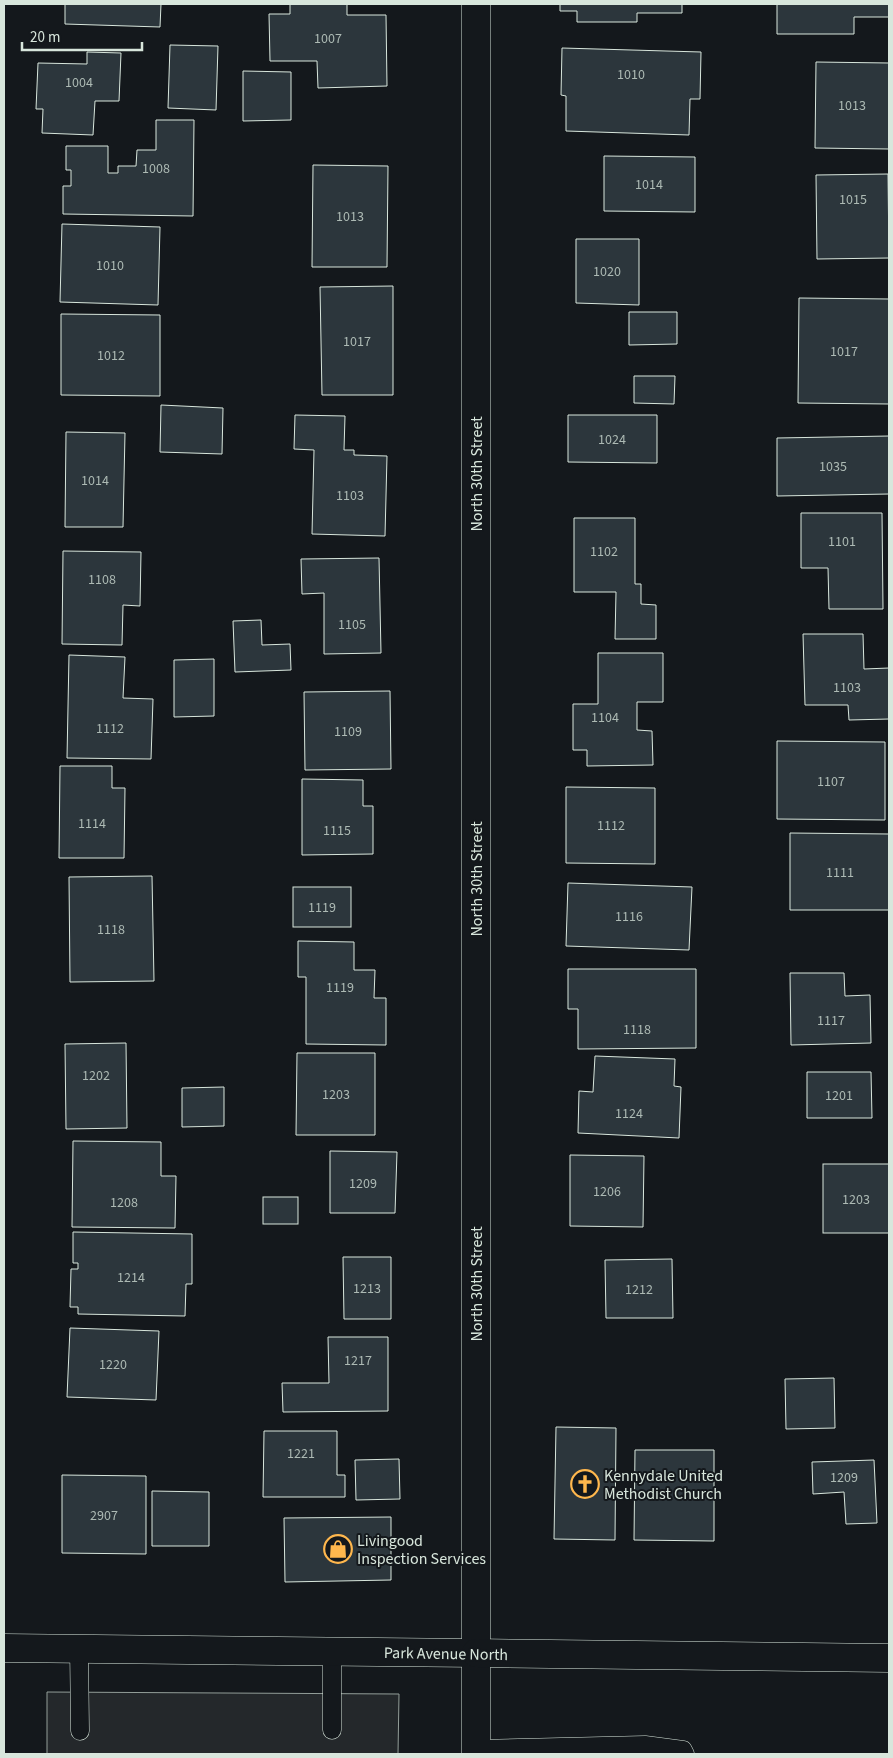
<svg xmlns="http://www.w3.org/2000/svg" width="893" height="1758" font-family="'Source Sans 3',sans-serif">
	<rect width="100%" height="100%" fill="#14181c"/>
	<path fill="#24282b" stroke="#939e99" d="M47,1692L399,1694L398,1754H47Z"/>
	<g fill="#2c363c" stroke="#d8e6dc">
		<path d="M65,4H161L160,27L65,24Z"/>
		<path d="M290,4H347V15H386L387,86L318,88L317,61H270L269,14H290Z"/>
		<path d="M560,4H682V13H637V22H577V11H560Z"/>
		<path d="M777,4H889V17H854V34H777Z"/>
		<path d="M170,45L218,46L216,110L168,108Z"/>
		<path d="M562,48L701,52L700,99H690L689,135L566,131V96L561,95Z"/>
		<path d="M87,52L121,53L119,101H95L93,135L42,133L43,109H36L38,63L87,64Z"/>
		<path d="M816,62L889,63V149L815,148Z"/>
		<path d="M243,71L291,72V120L243,121Z"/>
		<path d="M156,120H194L193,216L63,214V186H71V170H66V146H108V173H118V166H136L137,150H156Z"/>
		<path d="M604,156L695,157V212L604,211Z"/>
		<path d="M313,165L388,166L387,267H312Z"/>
		<path d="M888,174L889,258L817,259L816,175Z"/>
		<path d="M62,224L160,227L158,305L60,302Z"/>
		<path d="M576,239H639V305L576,303Z"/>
		<path d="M393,286V395H322L320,287Z"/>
		<path d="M799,298L889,299V404L798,403Z"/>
		<path d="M629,312H677V344L629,345Z"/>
		<path d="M61,314L160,315V396L61,395Z"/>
		<path d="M634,376H675L674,404L634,403Z"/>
		<path d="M161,405L223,408L222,454L160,452Z"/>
		<path d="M295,415L345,416L344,450H354V455L387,456L385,536L312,534L314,450L294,449Z"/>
		<path d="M568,415H657V463L568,462Z"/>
		<path d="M66,432L125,433L123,527H65Z"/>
		<path d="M889,436V494L777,496V438Z"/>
		<path d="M801,513H882L883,609H829L828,568H801Z"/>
		<path d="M574,518H635V584H641V604L656,605V639H615L616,592H574Z"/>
		<path d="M63,551L141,552L140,606L123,605L122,645L62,644Z"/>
		<path d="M379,558L381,653L324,654V593L302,594L301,559Z"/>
		<path d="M261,620L262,645L290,644L291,670L235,672L233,621Z"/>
		<path d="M803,634H863L864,669L889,668V719L849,720L848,705H805Z"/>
		<path d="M598,653H663V702H637V730L652,731L653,765L587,766V750H573V704H598Z"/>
		<path d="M69,655L125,657L123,698L153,699L151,759L67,758Z"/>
		<path d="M214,659V716L174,717V660Z"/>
		<path d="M390,691L391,769L305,770L304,692Z"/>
		<path d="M777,741L885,742V820L777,819Z"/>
		<path d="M60,766H112V788H125L124,858H59Z"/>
		<path d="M302,779L363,780V806H373V854L302,855Z"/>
		<path d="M566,787L655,788V864L566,863Z"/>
		<path d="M790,833L889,834V910H790Z"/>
		<path d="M152,876L154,981L70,982L69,877Z"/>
		<path d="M568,883L692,887L689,950L566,946Z"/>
		<rect x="293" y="887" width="58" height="40"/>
		<path d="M298,941L354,942V970H375L374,998H386V1045L306,1044V977H298Z"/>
		<path d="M568,969H696V1048L578,1049V1009H568Z"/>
		<path d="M790,973H844L845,996L870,995L871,1043L791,1045Z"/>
		<path d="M126,1043L127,1128L66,1129L65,1044Z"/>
		<path d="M297,1053H375V1135H296Z"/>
		<path d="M595,1056L675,1059L674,1086L681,1087L679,1138L578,1133L579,1091L593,1092Z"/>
		<path d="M807,1072H871L872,1118H807Z"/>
		<path d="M224,1087V1126L182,1127V1088Z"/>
		<path d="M73,1141L161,1142V1176H176L175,1228L72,1227Z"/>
		<path d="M330,1151L397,1152L395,1213H330Z"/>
		<path d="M570,1155L644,1156L643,1227L570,1226Z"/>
		<rect x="823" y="1164" width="66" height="69"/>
		<rect x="263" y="1197" width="35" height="27"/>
		<path d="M73,1232L192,1234V1284H186L185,1316L78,1314V1307H70L71,1269H78V1263H73Z"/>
		<path d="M343,1257H391V1319H344Z"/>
		<path d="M672,1259L673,1318H606L605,1260Z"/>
		<path d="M70,1328L159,1331L156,1400L67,1397Z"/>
		<path d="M328,1337H388V1411L283,1412L282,1383H329Z"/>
		<path d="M834,1378L835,1428L786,1429L785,1379Z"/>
		<path d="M556,1427L616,1428L615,1540L554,1539Z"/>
		<path d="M264,1431H337V1475H345V1497H263Z"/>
		<path d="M635,1450H714V1541L634,1540Z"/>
		<path d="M399,1459L400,1499L356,1500L355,1460Z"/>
		<path d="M874,1460L877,1523L846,1524L844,1492L813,1494L812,1462Z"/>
		<path d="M62,1475L146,1476V1554L62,1553Z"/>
		<path d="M152,1491L209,1492V1546H152Z"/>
		<path d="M391,1517V1580L285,1582L284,1518Z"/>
	</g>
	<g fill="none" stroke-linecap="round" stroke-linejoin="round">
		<defs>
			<g id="service">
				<path d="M79,1648L80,1731"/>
				<path d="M332,1652V1730"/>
				<path d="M476,1749L645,1745L683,1750L685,1754"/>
			</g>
			<path id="minor" d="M4,1648L476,1653"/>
			<g id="tertiary">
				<path d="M476,4V1754"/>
				<path d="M476,1653L889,1658"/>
			</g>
		</defs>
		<use href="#service" stroke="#d8e6dc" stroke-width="19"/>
		<use href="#minor" stroke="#d8e6dc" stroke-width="29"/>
		<use href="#tertiary" stroke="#d8e6dc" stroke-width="29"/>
		<use href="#service" stroke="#14181c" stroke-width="18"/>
		<use href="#minor" stroke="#14181c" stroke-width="28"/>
		<use href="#tertiary" stroke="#14181c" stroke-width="28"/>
	</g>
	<defs>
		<symbol id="church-ring" viewBox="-11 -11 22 22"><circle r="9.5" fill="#14181c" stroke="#ffb74d" stroke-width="1.5"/><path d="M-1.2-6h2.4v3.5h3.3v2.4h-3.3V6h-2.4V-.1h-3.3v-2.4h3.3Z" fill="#ffb74d"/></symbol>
		<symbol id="shop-ring" viewBox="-11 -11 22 22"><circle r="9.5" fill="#14181c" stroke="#ffb74d" stroke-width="1.5"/><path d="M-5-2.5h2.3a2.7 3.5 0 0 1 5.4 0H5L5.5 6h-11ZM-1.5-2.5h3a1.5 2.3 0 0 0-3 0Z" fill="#ffb74d"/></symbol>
	</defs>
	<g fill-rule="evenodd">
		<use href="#church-ring" x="569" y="1468" width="32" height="32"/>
		<use href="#shop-ring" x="322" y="1533" width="32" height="32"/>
	</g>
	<g text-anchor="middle" stroke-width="4" stroke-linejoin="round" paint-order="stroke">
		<g font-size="14" fill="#adbab4">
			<text x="328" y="43">1007</text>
			<text x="631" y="79">1010</text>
			<text x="79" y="87">1004</text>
			<text x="852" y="110">1013</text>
			<text x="156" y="173">1008</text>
			<text x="649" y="189">1014</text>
			<text x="853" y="204">1015</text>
			<text x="350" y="221">1013</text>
			<text x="110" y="270">1010</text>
			<text x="607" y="276">1020</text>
			<text x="357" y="346">1017</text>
			<text x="844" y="356">1017</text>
			<text x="111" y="360">1012</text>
			<text x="612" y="444">1024</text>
			<text x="833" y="471">1035</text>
			<text x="95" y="485">1014</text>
			<text x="350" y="500">1103</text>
			<text x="842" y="546">1101</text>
			<text x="604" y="556">1102</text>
			<text x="102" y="584">1108</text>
			<text x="352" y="629">1105</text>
			<text x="847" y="692">1103</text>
			<text x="605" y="722">1104</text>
			<text x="110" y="733">1112</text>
			<text x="348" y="736">1109</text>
			<text x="831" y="786">1107</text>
			<text x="92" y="828">1114</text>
			<text x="611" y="830">1112</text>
			<text x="337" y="835">1115</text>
			<text x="840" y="877">1111</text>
			<text x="322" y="912">1119</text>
			<text x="629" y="921">1116</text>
			<text x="111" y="934">1118</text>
			<text x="340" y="992">1119</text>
			<text x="831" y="1025">1117</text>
			<text x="637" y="1034">1118</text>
			<text x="96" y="1080">1202</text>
			<text x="336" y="1099">1203</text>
			<text x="839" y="1100">1201</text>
			<text x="629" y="1118">1124</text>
			<text x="363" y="1188">1209</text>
			<text x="607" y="1196">1206</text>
			<text x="856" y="1204">1203</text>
			<text x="124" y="1207">1208</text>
			<text x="131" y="1282">1214</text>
			<text x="367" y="1293">1213</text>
			<text x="639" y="1294">1212</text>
			<text x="358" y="1365">1217</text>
			<text x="113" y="1369">1220</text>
			<text x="301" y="1458">1221</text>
			<text x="844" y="1482">1209</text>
			<text x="104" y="1520">2907</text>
		</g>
		<g font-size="16" fill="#d8e6dc" stroke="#14181c">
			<text transform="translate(476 474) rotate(-90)" y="6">North 30th Street</text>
			<text transform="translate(476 879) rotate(-90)" y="6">North 30th Street</text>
			<text transform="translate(476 1284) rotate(-90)" y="6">North 30th Street</text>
			<text transform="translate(446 1653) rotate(1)" y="6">Park Avenue North</text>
		</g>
		<g font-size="16" fill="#d8e6dc" stroke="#14181c" text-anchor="start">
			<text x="604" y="1481">Kennydale United<tspan x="604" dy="18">Methodist Church</tspan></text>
			<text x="357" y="1546">Livingood<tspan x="357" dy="18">Inspection Services</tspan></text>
		</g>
	</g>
	<rect width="893" height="1758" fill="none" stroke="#d8e6dc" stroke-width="10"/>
	<path d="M22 42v8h120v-8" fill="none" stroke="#d8e6dc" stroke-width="2.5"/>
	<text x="30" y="42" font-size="15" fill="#d8e6dc" stroke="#14181c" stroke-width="4" paint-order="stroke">20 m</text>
</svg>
